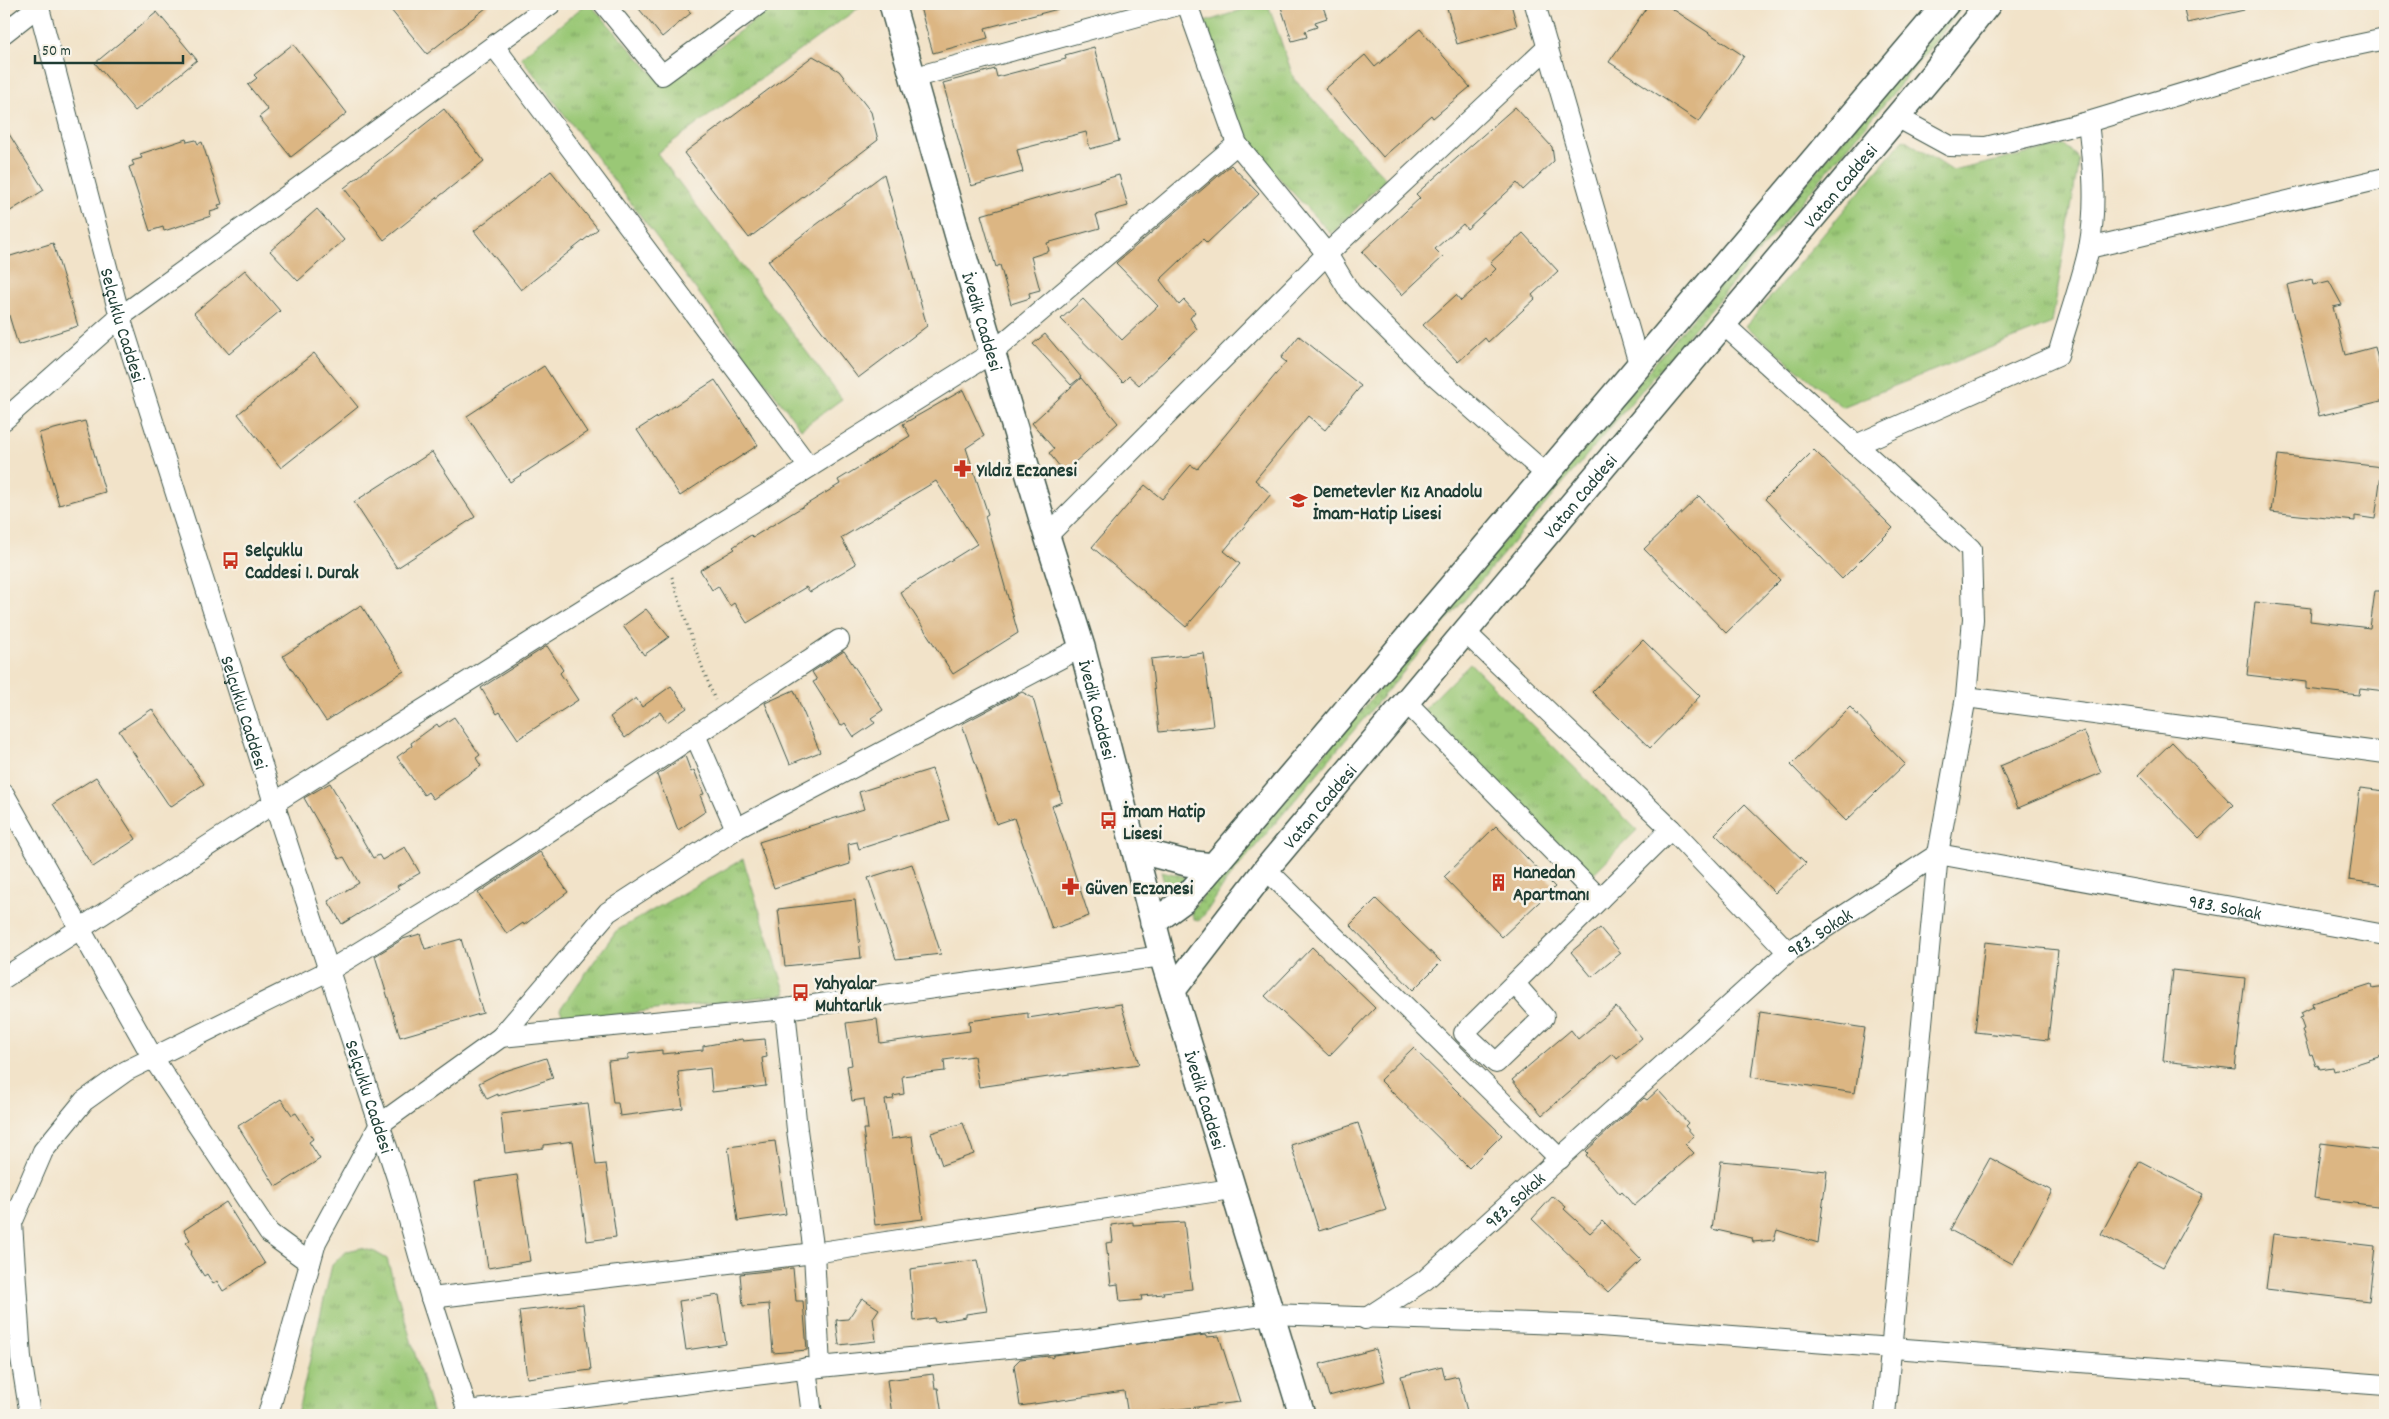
<svg xmlns="http://www.w3.org/2000/svg" width="2389" height="1419" font-family="Dekko,sans-serif">
	<defs>
		<pattern id="grass-dots" width="8" height="8" patternUnits="userSpaceOnUse" patternTransform="scale(1.25)"><rect width="8" height="8" fill="#9ac876"/><path d="M2 2h.1M6 6h.1" fill="none" stroke="#7da462" stroke-width="1.8" stroke-linecap="round"/></pattern>
		<pattern id="park-tufts" width="24" height="20" patternUnits="userSpaceOnUse" patternTransform="scale(1.25)"><rect width="24" height="20" fill="#9ac876"/><path d="M3 7l-1-3M5 7V3M7 7l1-3M15 17l-1-3M17 17v-4M19 17l1-3" fill="none" stroke="#7da462"/></pattern>
	</defs>
	<rect width="100%" height="100%" fill="#f7f3e8"/>
	<filter id="ink" filterUnits="userSpaceOnUse"><feTurbulence type="fractalNoise" baseFrequency=".02" numOctaves="2"/><feDisplacementMap in="SourceGraphic" scale="10" xChannelSelector="R" yChannelSelector="G"/><feConvolveMatrix kernelMatrix="1 2 1 2 8 2 1 2 1" color-interpolation-filters="sRGB"/></filter>
	<filter id="wash" filterUnits="userSpaceOnUse"><feTurbulence type="fractalNoise" baseFrequency=".0096" numOctaves="4" result="noise"/><feDisplacementMap in="SourceGraphic" scale="20" xChannelSelector="R" yChannelSelector="G"/><feGaussianBlur stdDeviation="1.12" result="paint"/><feColorMatrix in="noise" values="0 0 0 0 0 0 0 0 0 0 0 0 0 0 0 0 0 1.4 0 .05"/><feComposite in="paint" operator="in"/></filter>
	<g filter="url(#wash)">
		<rect width="100%" height="100%" fill="#f2e3c9"/>
		<g fill="url(#grass-dots)" stroke="#5c8255">
			<path d="M1958,4H1965L1896,90L1228,879C1221,888 1206,916 1198,921L1195,920L1191,913L1193,908L1291,794Z"/>
			<path d="M1161,871L1187,877L1167,895Z"/>
		</g>
		<g fill="url(#park-tufts)" stroke="#5c8255">
			<path d="M586,4H590L664,86L777,4H864L657,153L842,399L801,429L521,57Z"/>
			<path d="M1260,4H1268L1294,79L1386,179L1331,234L1255,152L1236,122L1205,22Z"/>
			<path d="M1904,139L1953,171L2065,145L2079,159L2052,323L1842,407L1746,326Z"/>
			<path d="M1470,663L1637,830L1591,876L1424,709Z"/>
			<path d="M743,859L786,994L565,1021L560,1009L616,931Z"/>
			<path d="M361,1248L375,1252L387,1259L433,1415H297L332,1265L347,1251Z"/>
		</g>
		<g id="blocks">
			<g fill="#dcb683">
				<path d="M386,4H491L427,54Z"/>
				<path d="M635,4H683L691,13L662,37Z"/>
				<path d="M919,4H1057L1058,9L985,28L988,38L933,53Z"/>
				<path d="M1280,4H1322L1327,18L1315,22L1317,27L1305,31L1307,37L1292,41Z"/>
				<path d="M1446,4H1511L1517,26L1457,44Z"/>
				<path d="M1649,4H1665L1744,56L1699,122L1609,62Z"/>
				<path d="M2183,4H2244V10L2187,23Z"/>
				<path d="M157,12L197,60L135,111L95,63Z"/>
				<path d="M1420,29L1470,87L1433,118L1431,115L1383,157L1325,89L1365,55L1375,67Z"/>
				<path d="M293,44L347,113L291,157L259,117L268,110L248,85L257,78L254,75Z"/>
				<path d="M1094,47L1119,141L1090,149L1086,132L1017,150L1023,172L971,186L943,83L995,69L997,77L1066,59L1065,55Z"/>
				<path d="M813,56L839,71L871,112L878,140L749,238L684,153Z"/>
				<path d="M1515,107L1552,147L1554,161L1523,190L1517,183L1467,229L1463,224L1435,249L1443,257L1402,295L1362,252L1420,198L1416,194Z"/>
				<path d="M444,109L484,161L384,240L344,188Z"/>
				<path d="M4,126L44,190L4,215Z"/>
				<path d="M186,139L187,142L196,140L198,144L202,142L222,204L218,205L220,209L210,212L211,216L164,231L163,227L150,231L129,167L134,165L132,161L142,158L140,154Z"/>
				<path d="M1231,165L1259,194L1207,243L1203,239L1160,280L1179,305L1184,300L1195,312L1190,318L1197,329L1139,385L1129,376L1123,382L1061,319L1083,299L1122,340L1158,306L1116,263Z"/>
				<path d="M551,171L598,229L521,290L474,231Z"/>
				<path d="M884,174L927,326L858,378L768,261Z"/>
				<path d="M1119,175L1128,206L1096,215L1100,228L1047,243L1049,251L1031,257L1040,290L1029,293L1030,298L1011,304L1000,265L996,267L981,215Z"/>
				<path d="M317,209L344,240L298,281L270,251Z"/>
				<path d="M1523,233L1558,271L1532,295L1535,299L1488,342L1485,338L1458,362L1423,325L1456,295L1461,301L1489,276L1496,269L1490,263Z"/>
				<path d="M53,243L78,326L18,345L4,299V258Z"/>
				<path d="M245,270L280,311L229,354L194,313Z"/>
				<path d="M2312,279L2313,285L2329,281L2342,305L2333,307L2345,355L2375,347L2385,389V400L2319,416L2287,285Z"/>
				<path d="M1045,334L1081,377L1071,385L1033,344Z"/>
				<path d="M1299,336L1361,386L1325,430L1308,416L1255,480L1271,494L1224,551L1240,564L1186,627L1092,547L1145,485L1162,499L1191,465L1197,469L1286,362L1281,358Z"/>
				<path d="M314,353L358,407L281,468L238,414Z"/>
				<path d="M544,366L587,432L510,482L467,416Z"/>
				<path d="M1081,378L1118,423L1064,472L1049,453L1054,449L1032,423Z"/>
				<path d="M715,380L758,445L680,496L637,430Z"/>
				<path d="M963,390L984,436L966,448L988,514L985,516L1018,633L953,674L900,592L977,544L936,481L841,538L856,564L810,592L806,587L747,623L734,603L730,606L718,586L712,590L700,570L735,549L733,547L751,535L753,537L840,484L838,480L910,436L903,424Z"/>
				<path d="M85,421L105,492L59,505L39,433Z"/>
				<path d="M1814,450L1893,528L1842,579L1765,499Z"/>
				<path d="M432,452L475,517L397,568L354,502Z"/>
				<path d="M2278,455L2382,467L2375,519L2355,516V521L2271,512Z"/>
				<path d="M1699,496L1780,580L1726,633L1644,549Z"/>
				<path d="M2375,591H2385V691L2360,688L2359,695L2306,689V682L2247,675L2255,602L2311,608L2310,621L2370,628Z"/>
				<path d="M361,605L404,671L326,721L283,656Z"/>
				<path d="M646,609L669,637L644,655L623,626Z"/>
				<path d="M1643,640L1700,696L1650,748L1592,692Z"/>
				<path d="M547,646L563,670L560,673L578,700L518,739L500,712L497,714L481,688Z"/>
				<path d="M844,651L883,710L871,718L875,723L854,737L845,723L841,726L813,682L817,680L812,672Z"/>
				<path d="M1204,653L1213,726L1159,732L1151,659Z"/>
				<path d="M671,686L687,708L667,722L660,712L625,738L610,717L636,698L642,707Z"/>
				<path d="M794,690L820,752L790,764L765,703Z"/>
				<path d="M1022,692L1033,698L1062,802L1052,806L1089,916L1052,929L1014,818L996,824L962,724Z"/>
				<path d="M1850,707L1905,764L1846,821L1791,765Z"/>
				<path d="M152,709L204,784L170,807L119,731Z"/>
				<path d="M454,717L480,755L476,758L481,766L433,799L428,792L424,795L397,757L412,746L411,743L437,724L439,727Z"/>
				<path d="M2084,731L2101,773L2018,808L2000,766Z"/>
				<path d="M2172,742L2233,805L2199,838L2138,775Z"/>
				<path d="M685,756L691,772L694,770L704,794L700,795L706,811L678,830L657,775Z"/>
				<path d="M932,769L949,820L859,849L857,842L848,844L850,864L774,888L759,842L864,809L859,792Z"/>
				<path d="M96,777L136,839L93,867L53,804Z"/>
				<path d="M330,783L373,858L379,855L382,860L405,847L420,873L397,886L399,889L342,924L328,901L359,883L344,857L339,859L304,798Z"/>
				<path d="M2360,788L2385,791V885L2349,880Z"/>
				<path d="M1745,804L1806,863L1775,893L1715,834Z"/>
				<path d="M1496,826L1555,887L1502,937L1444,877Z"/>
				<path d="M540,852L568,892L524,925L523,923L507,934L478,893Z"/>
				<path d="M912,864L941,954L896,959L868,878Z"/>
				<path d="M1376,899L1441,962L1413,990L1350,925Z"/>
				<path d="M855,900L861,958L785,966L778,909Z"/>
				<path d="M1600,928L1621,953L1592,977L1571,952Z"/>
				<path d="M420,934L425,949L461,939L483,1013L400,1037L375,956L403,939Z"/>
				<path d="M1985,942L2058,950L2048,1040L1975,1032Z"/>
				<path d="M1312,947L1375,1008L1329,1056L1265,996Z"/>
				<path d="M2172,970L2245,978L2235,1069L2163,1061Z"/>
				<path d="M2371,984L2372,988L2385,986V1055L2334,1071L2333,1067L2320,1069L2318,1065L2316,1066L2312,1054L2310,1055L2302,1030L2304,1029L2300,1018L2303,1017L2301,1013L2313,1007L2312,1003Z"/>
				<path d="M1121,1004L1139,1064L979,1087L974,1056L944,1060L945,1071L902,1076L904,1094L893,1096L894,1099L885,1100L891,1139L912,1136L923,1219L875,1225L863,1129H868L864,1099L852,1101L847,1066L852,1065L846,1023L877,1019L880,1043L970,1031L969,1021L1028,1013V1018Z"/>
				<path d="M1616,1007L1642,1038L1617,1059L1613,1054L1542,1115L1512,1080L1571,1030L1578,1039Z"/>
				<path d="M1760,1012L1865,1028L1855,1093L1751,1077Z"/>
				<path d="M742,1039L743,1041L765,1039L767,1057L762,1058L766,1086L712,1092L710,1068L678,1072L683,1108L620,1116L618,1103H613L608,1061L628,1059V1054L662,1050V1054L703,1050V1046Z"/>
				<path d="M1413,1048L1502,1135L1469,1168L1380,1080Z"/>
				<path d="M546,1058L553,1078L498,1096V1094L487,1099L479,1083L499,1073Z"/>
				<path d="M1658,1090L1688,1123L1685,1126L1694,1136L1685,1144L1694,1153L1634,1206L1622,1192L1620,1194L1586,1155L1588,1153L1586,1151L1644,1098L1647,1100Z"/>
				<path d="M281,1099L292,1115L296,1113L313,1139L309,1142L320,1159L276,1187L238,1126Z"/>
				<path d="M588,1103L596,1165L606,1164L616,1237L587,1241L573,1141L544,1145V1148L505,1153L501,1114Z"/>
				<path d="M963,1123L974,1154L942,1165L931,1133Z"/>
				<path d="M1358,1123L1386,1210L1319,1231L1291,1145Z"/>
				<path d="M775,1141L786,1214L738,1221L728,1147Z"/>
				<path d="M2321,1143L2385,1151V1207L2314,1198Z"/>
				<path d="M1990,1158L2052,1191L2013,1264L1950,1230Z"/>
				<path d="M1721,1161L1827,1171L1818,1243L1777,1230L1774,1240L1753,1242L1752,1238L1712,1229Z"/>
				<path d="M2140,1161L2203,1194L2163,1267L2101,1234Z"/>
				<path d="M517,1175L530,1261L488,1268L475,1181Z"/>
				<path d="M1553,1196L1566,1207L1564,1209L1590,1233L1603,1221L1641,1260L1608,1292L1532,1219Z"/>
				<path d="M226,1202L265,1264L223,1291L217,1281L213,1284L207,1274L204,1276L190,1254L192,1252L186,1243L190,1240L184,1230Z"/>
				<path d="M1133,1222V1225L1184,1222L1192,1289L1163,1292L1164,1294L1141,1296L1142,1300L1120,1302L1118,1284L1111,1285L1106,1243L1113,1242L1111,1225Z"/>
				<path d="M2273,1234L2375,1246L2369,1301L2266,1289Z"/>
				<path d="M977,1260L987,1311L966,1314V1317L935,1322L934,1318L914,1321L910,1269Z"/>
				<path d="M793,1268L796,1301H803L807,1350L773,1353L769,1304L743,1306L740,1274Z"/>
				<path d="M719,1295L726,1344L686,1350L679,1301Z"/>
				<path d="M862,1298L879,1309L873,1318L876,1341L839,1345L836,1320L848,1319Z"/>
				<path d="M583,1304L591,1370L527,1378L519,1311Z"/>
				<path d="M1205,1335L1206,1337L1219,1336L1240,1402L1128,1415L1124,1391L1020,1406L1014,1365L1020,1359L1049,1356L1052,1358L1054,1355Z"/>
				<path d="M1376,1349L1385,1381L1329,1396L1320,1364Z"/>
				<path d="M1442,1366L1445,1379L1458,1376L1468,1415H1411L1401,1376Z"/>
				<path d="M933,1374L935,1388H938L942,1415H892L887,1380Z"/>
			</g>
		</g>
	</g>
	<g filter="url(#ink)">
		<use href="#blocks" fill-opacity="0" stroke="#3f564a" stroke-width="1"/>
		<g fill="none" stroke-linecap="round" stroke-linejoin="round">
			<defs>
				<g id="minor">
					<path id="s1" d="M38,4L120,317L274,803L397,1178L431,1298L469,1415"/>
					<path d="M604,4L662,75L759,4"/>
					<path d="M1187,4L1237,144L1327,254L1350,292L1424,366L1546,474"/>
					<path d="M1535,4L1639,364"/>
					<path d="M4,33L41,4"/>
					<path d="M494,46L809,467"/>
					<path d="M912,78L1182,4"/>
					<path d="M1895,116L1950,146L1986,147L2088,122L2310,55L2385,39"/>
					<path d="M2089,248L2385,178"/>
					<path d="M1722,323L1971,549L1973,619L1966,697L1938,854L1885,1415"/>
					<path d="M4,420L120,317L551,4"/>
					<path d="M1856,445L2058,355C2068,319 2081,284 2089,248C2097,206 2093,164 2088,122"/>
					<path d="M1047,536L1327,254L1548,47"/>
					<path d="M1464,631L1671,829L1788,952"/>
					<path d="M1966,697L2385,753"/>
					<path d="M1405,701L1600,899"/>
					<path d="M695,735L736,829"/>
					<path d="M4,794L153,1058L269,1233L310,1263"/>
					<path d="M1266,869L1560,1159"/>
					<path d="M4,978L274,803L993,352L1237,144"/>
					<path d="M1515,984L1544,1017L1496,1063L1464,1033L1671,829"/>
					<path d="M785,1009L797,1130L814,1253L820,1367"/>
					<path d="M501,1037L608,912L736,829L1082,647"/>
					<path d="M431,1298L814,1253L1231,1189"/>
					<path id="s2" d="M1365,1319L1425,1280L1788,952L1938,854L2385,935"/>
					<path d="M806,1368L812,1415"/>
					<path d="M468,1411L820,1367L1088,1340L1270,1314L1587,1325L2385,1385"/>
					<path d="M30,1415L21,1358L12,1223L43,1151L84,1101L126,1071L330,970L468,885L839,640"/>
					<path d="M268,1415L316,1242L380,1124L501,1037L785,1009L1162,956"/>
				</g>
				<g id="major">
					<path id="s3" d="M892,4L959,240L1047,536L1082,647L1162,956L1302,1415"/>
					<path d="M1136,850L1186,863L1213,866"/>
					<path d="M1153,923L1183,901L1223,855L1946,4"/>
					<path id="s4" d="M1173,990L1266,869L1933,74L1988,4"/>
				</g>
			</defs>
			<use href="#minor" stroke="#3f564a" stroke-width="22"/>
			<use href="#major" stroke="#3f564a" stroke-width="28"/>
			<path stroke="#3f564a" stroke-width="3" stroke-dasharray="1 4" stroke-linecap="butt" d="M672,577L693,643L715,700"/>
			<use href="#minor" stroke="#fff" stroke-width="20"/>
			<use href="#major" stroke="#fff" stroke-width="25"/>
		</g>
	</g>
	<defs>
		<symbol id="pharmacy-bare" viewBox="-9 -9 18 18"><path d="M-2-6h4v4h4v4h-4v4h-4v-4h-4v-4h4Z" fill="#c8321e" stroke="#f7f3e8" stroke-width="2.5" paint-order="stroke"/></symbol>
		<symbol id="school-bare" viewBox="-9 -9 18 18"><path d="M0-5L7-2L0 1L-7-2ZM-4 1L0 2.5L4 1V4Q0 6-4 4Z" fill="#c8321e" stroke="#f7f3e8" stroke-width="2.5" paint-order="stroke"/></symbol>
		<symbol id="bus-bare" viewBox="-9 -9 18 18"><path d="M-5-6H5V4H4V6H2V4H-2V6H-4V4H-5ZM-3.5-4V0h7V-4ZM-3.5 1.2v1.5H-2V1.2ZM2 1.2v1.5H3.5V1.2Z" fill="#c8321e" stroke="#f7f3e8" stroke-width="2.5" paint-order="stroke"/></symbol>
		<symbol id="building-bare" viewBox="-9 -9 18 18"><path d="M-4-6H4V6H1V3H-1V6H-4ZM-2.5-4.3h1.7v1.8h-1.7ZM.8-4.3h1.7v1.8H.8ZM-2.5-1h1.7V.8h-1.7ZM.8-1h1.7V.8H.8Z" fill="#c8321e" stroke="#f7f3e8" stroke-width="2.5" paint-order="stroke"/></symbol>
	</defs>
	<g fill-rule="evenodd">
		<use href="#pharmacy-bare" x="950" y="456" width="25" height="25"/>
		<use href="#school-bare" x="1286" y="488" width="25" height="25"/>
		<use href="#bus-bare" x="218" y="548" width="25" height="25"/>
		<use href="#bus-bare" x="1096" y="808" width="25" height="25"/>
		<use href="#building-bare" x="1486" y="870" width="25" height="25"/>
		<use href="#pharmacy-bare" x="1058" y="874" width="25" height="25"/>
		<use href="#bus-bare" x="788" y="980" width="25" height="25"/>
	</g>
	<g text-anchor="middle" stroke-width="5" stroke-linejoin="round" paint-order="stroke">
		<g font-size="19" fill="#1f3d34" stroke="#f7f3e8">
			<text dy="7" stroke="none"><textPath href="#s4" startOffset="1045">Vatan Caddesi</textPath></text>
			<text dy="7" stroke="none"><textPath href="#s3" startOffset="330">İvedik Caddesi</textPath></text>
			<text dy="7" stroke="none"><textPath href="#s1" startOffset="332">Selçuklu Caddesi</textPath></text>
			<text dy="7" stroke="none"><textPath href="#s4" startOffset="640">Vatan Caddesi</textPath></text>
			<text dy="7" stroke="none"><textPath href="#s3" startOffset="735">İvedik Caddesi</textPath></text>
			<text dy="7" stroke="none"><textPath href="#s1" startOffset="738">Selçuklu Caddesi</textPath></text>
			<text dy="7" stroke="none"><textPath href="#s4" startOffset="235">Vatan Caddesi</textPath></text>
			<text dy="7" stroke="none"><textPath href="#s2" startOffset="1032">983. Sokak</textPath></text>
			<text dy="7" stroke="none"><textPath href="#s2" startOffset="598">983. Sokak</textPath></text>
			<text dy="7" stroke="none"><textPath href="#s1" startOffset="1142">Selçuklu Caddesi</textPath></text>
			<text dy="7" stroke="none"><textPath href="#s3" startOffset="1140">İvedik Caddesi</textPath></text>
			<text dy="7" stroke="none"><textPath href="#s2" startOffset="192">983. Sokak</textPath></text>
		</g>
		<g font-size="19" font-weight="bold" fill="#1f3d34" stroke="#f7f3e8" text-anchor="start">
			<text x="977" y="476">Yıldız Eczanesi</text>
			<text x="1313" y="497">Demetevler Kız Anadolu<tspan x="1313" dy="22">İmam-Hatip Lisesi</tspan></text>
			<text x="245" y="556">Selçuklu<tspan x="245" dy="22">Caddesi 1. Durak</tspan></text>
			<text x="1123" y="817">İmam Hatip<tspan x="1123" dy="22">Lisesi</tspan></text>
			<text x="1513" y="878">Hanedan<tspan x="1513" dy="22">Apartmanı</tspan></text>
			<text x="1085" y="894">Güven Eczanesi</text>
			<text x="815" y="989">Yahyalar<tspan x="815" dy="22">Muhtarlık</tspan></text>
		</g>
	</g>
	<rect width="2389" height="1419" fill="none" stroke="#f7f3e8" stroke-width="20"/>
	<path d="M35 55v8h148v-8" fill="none" stroke="#1f3d34" stroke-width="2.5"/>
	<text x="42" y="55" font-size="15" fill="#1f3d34" stroke="#f7f3e8" stroke-width="4" paint-order="stroke">50 m</text>
</svg>
